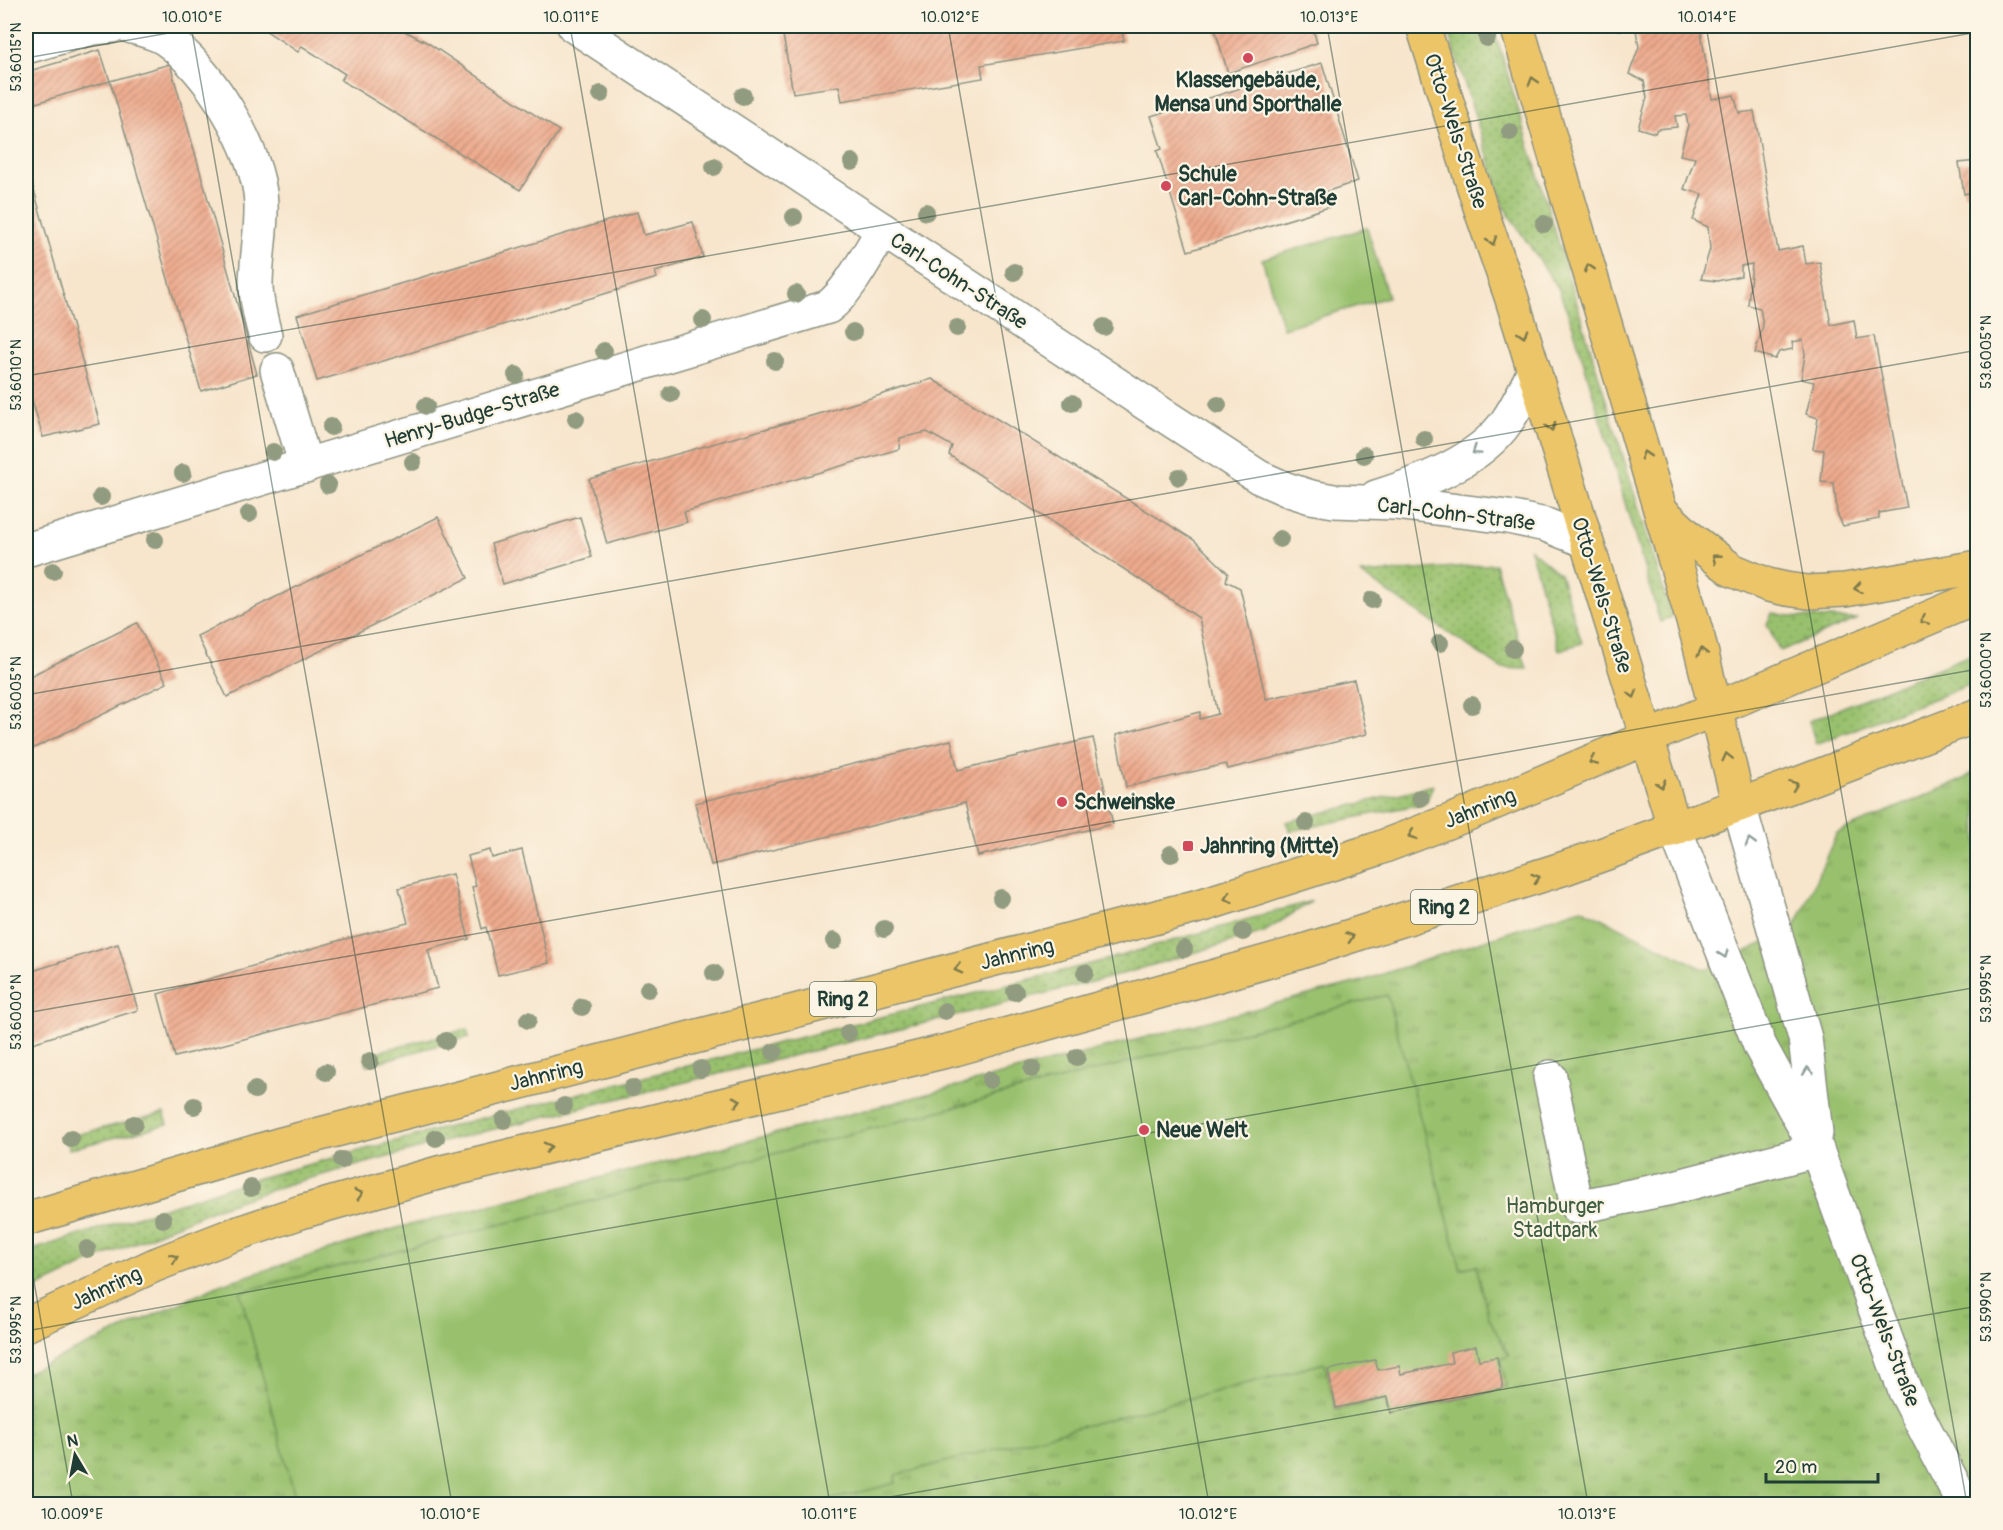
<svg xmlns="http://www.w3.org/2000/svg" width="2003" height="1530" font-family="Pangolin,sans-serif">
	<defs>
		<pattern id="grass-dots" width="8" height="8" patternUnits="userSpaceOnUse" patternTransform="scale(1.5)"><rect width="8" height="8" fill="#99c16d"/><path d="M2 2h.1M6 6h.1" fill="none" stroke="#7c9e5a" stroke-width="1.8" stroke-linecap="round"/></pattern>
		<pattern id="park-tufts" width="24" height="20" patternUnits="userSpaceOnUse" patternTransform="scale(1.5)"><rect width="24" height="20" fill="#99c16d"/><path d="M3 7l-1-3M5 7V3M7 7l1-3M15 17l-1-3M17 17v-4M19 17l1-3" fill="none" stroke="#7c9e5a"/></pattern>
		<pattern id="building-hatch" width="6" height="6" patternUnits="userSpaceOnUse" patternTransform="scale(1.5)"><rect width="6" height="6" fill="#eeaa8d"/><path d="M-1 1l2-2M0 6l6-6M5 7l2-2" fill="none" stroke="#c08c74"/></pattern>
	</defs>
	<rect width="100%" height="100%" fill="#fcf5e5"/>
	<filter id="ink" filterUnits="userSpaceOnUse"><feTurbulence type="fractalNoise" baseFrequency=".0167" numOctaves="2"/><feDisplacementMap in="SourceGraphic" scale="12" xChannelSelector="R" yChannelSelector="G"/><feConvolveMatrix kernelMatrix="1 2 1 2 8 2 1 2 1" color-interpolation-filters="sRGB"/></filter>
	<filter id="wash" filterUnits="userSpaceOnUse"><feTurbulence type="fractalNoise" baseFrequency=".008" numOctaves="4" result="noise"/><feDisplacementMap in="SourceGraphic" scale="24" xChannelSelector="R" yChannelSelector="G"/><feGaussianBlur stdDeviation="1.35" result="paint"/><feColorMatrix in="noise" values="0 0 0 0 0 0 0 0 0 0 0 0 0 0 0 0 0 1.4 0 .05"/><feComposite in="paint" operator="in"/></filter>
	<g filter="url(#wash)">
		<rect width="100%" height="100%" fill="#f7e5cc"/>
		<g fill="url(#grass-dots)" stroke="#5c7f50" stroke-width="1.5">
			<path d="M1446,26H1493L1672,618L1660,622L1573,326L1558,288L1505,209Z"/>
			<path d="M1530,549L1560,574L1582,643L1559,650Z"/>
			<path d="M1495,564L1527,669L1501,668L1361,574Z"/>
			<path d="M1772,613L1796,617L1858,619L1780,651L1767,624Z"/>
			<path d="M1977,652V682L1816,744L1809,721Z"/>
			<path d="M1433,785L1426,803L1290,831L1286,822Z"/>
			<path d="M1312,901L1264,932L1112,977L454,1139L289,1184L217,1208L97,1259L26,1293V1252L251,1180L474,1120L1102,961Z"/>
			<path d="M467,1029L469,1037L367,1065L365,1055Z"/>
			<path d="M164,1113L168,1124L69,1149L67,1137Z"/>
		</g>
		<path fill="url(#park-tufts)" stroke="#5c7f50" stroke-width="1.5" d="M1977,770V1504H26V1373L222,1284L397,1228L708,1151L1362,981L1581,908L1706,970L1794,929L1837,833L1962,780Z"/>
		<g fill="#99c16d" stroke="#5c7f50" stroke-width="1.5">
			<path d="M1367,228L1388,297L1283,328L1262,259Z"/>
			<path d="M1387,995L1461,1269L1476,1265L1489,1318L1509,1356L1501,1359L1506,1387L1389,1415L1384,1399L1336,1410L1325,1363L895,1475L896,1483L815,1504H297L240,1292Z"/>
		</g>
		<g id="blocks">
			<g fill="url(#building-hatch)">
				<path d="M268,26H395L428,43L559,131L520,190L341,80L345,74L302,46L298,52L265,30Z"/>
				<path d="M840,26H1121L1124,41L981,65L983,78L842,101L839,86L793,93L783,35Z"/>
				<path d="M1214,26H1312L1317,43L1228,73Z"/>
				<path d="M1621,26H1700L1712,99L1734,95L1739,113L1754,111L1778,251L1803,246L1806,264L1820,262L1831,325L1854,320L1857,339L1874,336L1907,508L1879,513V519L1843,526L1837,513L1834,483L1821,482L1824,450L1813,449L1818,418L1806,414L1814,382L1801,379L1805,355L1803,340L1792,342L1793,349L1779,352L1775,359L1755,353L1763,326L1760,308L1748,305L1752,264L1741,266V276L1717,281L1701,279L1710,249L1708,227L1693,220L1702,194L1684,189L1695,158L1680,155L1688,125L1686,115L1675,116L1677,127L1657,129L1655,133L1638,128L1647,98L1644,81L1629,74L1639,47L1636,30H1619Z"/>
				<path d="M100,50L110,81L26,106V72Z"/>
				<path d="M1322,63L1358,181L1325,192L1329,207L1188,251L1157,151L1162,149L1151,116Z"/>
				<path d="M170,64L257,374L201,391L110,81Z"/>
				<path d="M1977,161V218H1976L1972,192L1964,194L1959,163Z"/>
				<path d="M26,162L100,424L43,437L26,380Z"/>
				<path d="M637,212L644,235L693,222L703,257L655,272L657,278L317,381L297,315Z"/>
				<path d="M932,379L1194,540L1228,573L1226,581L1240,588L1266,699L1354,680L1367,734L1228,769L1226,764L1126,787L1116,735L1200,712V719L1218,714L1199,618L949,455L952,446L927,432L900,438L899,449L684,512L687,522L607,544L589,479L832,410Z"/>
				<path d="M438,517L468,578L227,697L197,636Z"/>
				<path d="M580,517L592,557L503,584L491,544Z"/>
				<path d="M137,623L167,683L26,752V678Z"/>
				<path d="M1093,738L1113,824L978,856L965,803L711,865L695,803L951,740L958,770Z"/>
				<path d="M490,850L492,858L522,850L549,963L498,975L486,927L482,929L472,887L476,886L468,856Z"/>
				<path d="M452,874L469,939L428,950L438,988L175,1057L158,994L341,940L408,923L399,888Z"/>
				<path d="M118,944L138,1010L26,1045V973Z"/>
				<path d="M1476,1346L1479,1360L1497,1357L1503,1388L1391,1413L1388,1397L1336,1408L1328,1370L1375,1360L1378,1370L1399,1366L1401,1374L1452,1363L1450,1352Z"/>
			</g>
		</g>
	</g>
	<g filter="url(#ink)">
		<use href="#blocks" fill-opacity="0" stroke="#8b9180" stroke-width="1.5"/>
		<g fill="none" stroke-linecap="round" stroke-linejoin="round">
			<defs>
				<g id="minor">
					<path d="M129,26C140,29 154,32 164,38C208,67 259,150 261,203C262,231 256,258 256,285C256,302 261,319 265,335"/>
					<path d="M574,26L1148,405L1259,477L1286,489L1311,497L1334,501L1395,503L1508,517L1546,525L1586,541"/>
					<path d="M26,47L93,28L112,26"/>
					<path d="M277,370L306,466"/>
					<path d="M1376,497C1421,483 1480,461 1507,421C1518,405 1526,388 1534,371"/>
					<path d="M26,550L828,307C849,292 868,253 883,230"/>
					<path d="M1739,805L1805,1038L1816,1133"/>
					<path d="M1675,829L1760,1046L1817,1150L1905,1391L1964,1504"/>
					<path d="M1550,1077L1577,1207L1671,1188L1817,1150"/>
				</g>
				<g id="major">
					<path d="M1423,26L1483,216L1511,296L1675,829"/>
					<path d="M1517,26L1698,638L1739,805"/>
					<path d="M1661,511L1690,538L1732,570L1768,585L1786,589L1808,592L1845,590L1978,567"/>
					<path d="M26,1219L278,1145L1203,905L1374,850L1463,816L1978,597"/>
					<path d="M26,1325L155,1265L227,1237L301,1212L438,1173L955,1049L1294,954L1565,868L1803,782L1978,715"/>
				</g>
			</defs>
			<use href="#minor" stroke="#8b9180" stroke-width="36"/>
			<use href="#major" stroke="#8b9180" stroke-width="36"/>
			<use href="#minor" stroke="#fff" stroke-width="33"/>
			<use href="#major" stroke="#edc569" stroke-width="33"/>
		</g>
		<g fill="#919b80">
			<circle cx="1487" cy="38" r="9"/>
			<circle cx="601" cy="94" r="9"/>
			<circle cx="743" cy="96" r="9"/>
			<circle cx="1510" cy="132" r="9"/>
			<circle cx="852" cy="162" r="9"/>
			<circle cx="714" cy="167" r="9"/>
			<circle cx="926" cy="212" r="9"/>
			<circle cx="794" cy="217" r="9"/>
			<circle cx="1544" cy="224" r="9"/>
			<circle cx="1014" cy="272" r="9"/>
			<circle cx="796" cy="294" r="9"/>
			<circle cx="703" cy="320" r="9"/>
			<circle cx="1104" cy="327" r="9"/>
			<circle cx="957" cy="328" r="9"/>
			<circle cx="853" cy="332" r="9"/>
			<circle cx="604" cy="351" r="9"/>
			<circle cx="775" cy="361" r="9"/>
			<circle cx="516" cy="375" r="9"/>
			<circle cx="671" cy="394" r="9"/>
			<circle cx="1072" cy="403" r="9"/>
			<circle cx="1218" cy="405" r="9"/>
			<circle cx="426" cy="406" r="9"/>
			<circle cx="576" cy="419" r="9"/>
			<circle cx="331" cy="427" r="9"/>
			<circle cx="1424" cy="439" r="9"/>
			<circle cx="273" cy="452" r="9"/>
			<circle cx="1364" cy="455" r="9"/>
			<circle cx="413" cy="462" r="9"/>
			<circle cx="183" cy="473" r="9"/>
			<circle cx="1179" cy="477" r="9"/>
			<circle cx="328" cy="485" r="9"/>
			<circle cx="101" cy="497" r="9"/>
			<circle cx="249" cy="514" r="9"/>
			<circle cx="1280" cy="539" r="9"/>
			<circle cx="155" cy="540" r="9"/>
			<circle cx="53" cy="571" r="9"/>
			<circle cx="1372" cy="600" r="9"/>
			<circle cx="1440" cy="643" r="9"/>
			<circle cx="1513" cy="649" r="9"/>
			<circle cx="1472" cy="705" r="9"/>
			<circle cx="1420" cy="798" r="9"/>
			<circle cx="1306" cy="823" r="9"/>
			<circle cx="1171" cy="854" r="9"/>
			<circle cx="1001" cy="898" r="9"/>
			<circle cx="884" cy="929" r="9"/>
			<circle cx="1243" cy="932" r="9"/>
			<circle cx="834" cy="941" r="9"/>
			<circle cx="1184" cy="949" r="9"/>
			<circle cx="714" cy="973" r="9"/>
			<circle cx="1085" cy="973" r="9"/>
			<circle cx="648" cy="989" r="9"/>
			<circle cx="1015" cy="992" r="9"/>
			<circle cx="582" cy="1007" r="9"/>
			<circle cx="945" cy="1011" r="9"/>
			<circle cx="528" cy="1020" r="9"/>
			<circle cx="848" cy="1033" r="9"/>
			<circle cx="446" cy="1041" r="9"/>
			<circle cx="774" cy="1052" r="9"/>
			<circle cx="1077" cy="1057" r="9"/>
			<circle cx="370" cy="1061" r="9"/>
			<circle cx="701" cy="1069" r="9"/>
			<circle cx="1032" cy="1069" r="9"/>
			<circle cx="326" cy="1072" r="9"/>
			<circle cx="990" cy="1080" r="9"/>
			<circle cx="632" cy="1088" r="9"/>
			<circle cx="255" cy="1090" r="9"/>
			<circle cx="194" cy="1106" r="9"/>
			<circle cx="564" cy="1106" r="9"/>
			<circle cx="504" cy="1120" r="9"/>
			<circle cx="134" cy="1124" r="9"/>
			<circle cx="436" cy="1138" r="9"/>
			<circle cx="71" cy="1139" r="9"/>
			<circle cx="342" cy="1160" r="9"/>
			<circle cx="251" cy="1188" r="9"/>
			<circle cx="163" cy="1219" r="9"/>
			<circle cx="87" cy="1249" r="9"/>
		</g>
		<defs><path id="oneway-chevron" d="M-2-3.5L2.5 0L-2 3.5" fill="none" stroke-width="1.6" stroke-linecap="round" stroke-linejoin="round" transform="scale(1.5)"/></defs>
		<g stroke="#7c7a4c">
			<use href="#oneway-chevron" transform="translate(1533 81) rotate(-107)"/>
			<use href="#oneway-chevron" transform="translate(1492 241) rotate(71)"/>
			<use href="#oneway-chevron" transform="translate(1589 268) rotate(-107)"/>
			<use href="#oneway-chevron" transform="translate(1523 334) rotate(73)"/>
			<use href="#oneway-chevron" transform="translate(1551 427) rotate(73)"/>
			<use href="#oneway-chevron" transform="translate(1645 455) rotate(-107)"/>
			<use href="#oneway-chevron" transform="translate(1716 558) rotate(-141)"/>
			<use href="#oneway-chevron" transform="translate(1858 588) rotate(171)"/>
			<use href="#oneway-chevron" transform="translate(1924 620) rotate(157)"/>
			<use href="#oneway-chevron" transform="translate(1702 652) rotate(-104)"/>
			<use href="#oneway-chevron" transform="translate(1633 694) rotate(73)"/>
			<use href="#oneway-chevron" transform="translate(1727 757) rotate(-104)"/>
			<use href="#oneway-chevron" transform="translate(1593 761) rotate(157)"/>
			<use href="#oneway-chevron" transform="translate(1661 784) rotate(72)"/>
			<use href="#oneway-chevron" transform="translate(1794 785) rotate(-20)"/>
			<use href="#oneway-chevron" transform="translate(1412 835) rotate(159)"/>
			<use href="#oneway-chevron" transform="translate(1536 878) rotate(-18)"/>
			<use href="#oneway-chevron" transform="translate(1228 898) rotate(163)"/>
			<use href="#oneway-chevron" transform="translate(1350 937) rotate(-18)"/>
			<use href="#oneway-chevron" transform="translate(958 969) rotate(166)"/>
			<use href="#oneway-chevron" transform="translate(737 1101) rotate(-14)"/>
			<use href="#oneway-chevron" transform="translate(548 1147) rotate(-14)"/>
			<use href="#oneway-chevron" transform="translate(359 1194) rotate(-17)"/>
			<use href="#oneway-chevron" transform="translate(174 1258) rotate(-22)"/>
		</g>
		<g stroke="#8f9e9a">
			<use href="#oneway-chevron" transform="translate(1476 451) rotate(146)"/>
			<use href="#oneway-chevron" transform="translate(1750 842) rotate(-106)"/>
			<use href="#oneway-chevron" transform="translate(1724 954) rotate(69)"/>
			<use href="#oneway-chevron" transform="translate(1808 1071) rotate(-97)"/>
		</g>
	</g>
	<path fill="none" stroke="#1f3d34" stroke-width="1.5" stroke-opacity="0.45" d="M191,26L452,1504M570,26L830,1504M948,26L1209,1504M1327,26L1588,1504M1706,26L1967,1504M26,58L209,26M26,376L1978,32M26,695L1978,350M26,1013L1978,669M26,1236L73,1504M26,1331L1978,987M850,1504L1978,1306"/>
	<g fill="#d1495b" stroke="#fcf5e5" stroke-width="2">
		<circle cx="1248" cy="58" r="6"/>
		<circle cx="1166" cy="186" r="6"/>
		<circle cx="1062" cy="802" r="6"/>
		<rect x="1182" y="840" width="12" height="12" rx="3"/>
		<circle cx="1144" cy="1130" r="6"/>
	</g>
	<g text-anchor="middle" stroke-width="4.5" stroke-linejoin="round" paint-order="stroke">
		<g fill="#fcf5e5" stroke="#617469" stroke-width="1.5">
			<rect x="1411" y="890" width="66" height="34" rx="4.5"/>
			<rect x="810" y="982" width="66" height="34" rx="4.5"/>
		</g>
		<g font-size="20" font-weight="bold" fill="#1f3d34">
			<text x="1444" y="914">Ring 2</text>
			<text x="843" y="1006">Ring 2</text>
		</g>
		<g font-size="21" font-weight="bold" fill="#1f3d34" stroke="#fcf5e5" text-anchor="start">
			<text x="1248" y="87" text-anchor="middle">Klassengebäude,<tspan x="1248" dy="24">Mensa und Sporthalle</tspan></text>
			<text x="1178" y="181">Schule<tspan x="1178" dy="24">Carl-Cohn-Straße</tspan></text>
			<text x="1074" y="809">Schweinske</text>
			<text x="1200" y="853">Jahnring (Mitte)</text>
			<text x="1156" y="1137">Neue Welt</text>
		</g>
		<g font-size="21" fill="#1f3d34" stroke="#fcf5e5">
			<text transform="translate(1456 131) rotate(72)" y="7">Otto-Wels-Straße</text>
			<text transform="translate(959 281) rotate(33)" y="7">Carl-Cohn-Straße</text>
			<text transform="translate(472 415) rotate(-17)" y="7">Henry-Budge-Straße</text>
			<text transform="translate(1456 514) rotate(7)" y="7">Carl-Cohn-Straße</text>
			<text transform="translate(1602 595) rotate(73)" y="7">Otto-Wels-Straße</text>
			<text transform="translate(1480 808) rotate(-22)" y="7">Jahnring</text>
			<text transform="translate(1017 954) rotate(-14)" y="7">Jahnring</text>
			<text transform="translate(546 1075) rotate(-14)" y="7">Jahnring</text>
			<text transform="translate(106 1288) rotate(-25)" y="7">Jahnring</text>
			<text transform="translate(1885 1330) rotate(69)" y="7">Otto-Wels-Straße</text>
		</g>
		<g font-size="21" fill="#3e5e42" stroke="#fcf5e5">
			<text x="1555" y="1213">Hamburger<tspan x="1555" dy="24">Stadtpark</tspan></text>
		</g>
	</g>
	<rect width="2003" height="1530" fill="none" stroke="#fcf5e5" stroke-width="66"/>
	<g transform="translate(75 1455) rotate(350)" stroke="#fcf5e5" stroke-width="4.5" paint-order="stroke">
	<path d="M0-4.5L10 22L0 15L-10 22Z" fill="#1f3d34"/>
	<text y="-9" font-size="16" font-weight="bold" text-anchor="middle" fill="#1f3d34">N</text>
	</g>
	<path d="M1766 1473v9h112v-9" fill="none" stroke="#1f3d34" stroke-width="3"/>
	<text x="1775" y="1473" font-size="18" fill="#1f3d34" stroke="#fcf5e5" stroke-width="4.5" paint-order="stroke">20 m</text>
	<rect x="33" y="33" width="1937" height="1464" fill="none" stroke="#1f3d34" stroke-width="2"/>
	<g font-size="15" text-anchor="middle" fill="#1f3d34">
		<text x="192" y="22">10.010°E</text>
		<text x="571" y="22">10.011°E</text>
		<text x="950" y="22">10.012°E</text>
		<text x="1329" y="22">10.013°E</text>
		<text x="1707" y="22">10.014°E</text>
		<text transform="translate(16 57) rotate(-90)" y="5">53.6015°N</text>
		<text transform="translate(1986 352) rotate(-90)" y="5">53.6005°N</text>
		<text transform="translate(16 375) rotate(-90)" y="5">53.6010°N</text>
		<text transform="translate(1986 670) rotate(-90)" y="5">53.6000°N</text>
		<text transform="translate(16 693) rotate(-90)" y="5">53.6005°N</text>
		<text transform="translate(1986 989) rotate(-90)" y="5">53.5995°N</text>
		<text transform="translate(16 1012) rotate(-90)" y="5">53.6000°N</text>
		<text transform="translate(1986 1307) rotate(-90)" y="5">53.5990°N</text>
		<text transform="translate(16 1330) rotate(-90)" y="5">53.5995°N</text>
		<text x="72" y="1519">10.009°E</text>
		<text x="450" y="1519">10.010°E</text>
		<text x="829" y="1519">10.011°E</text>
		<text x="1208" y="1519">10.012°E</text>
		<text x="1587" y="1519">10.013°E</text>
	</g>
</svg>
